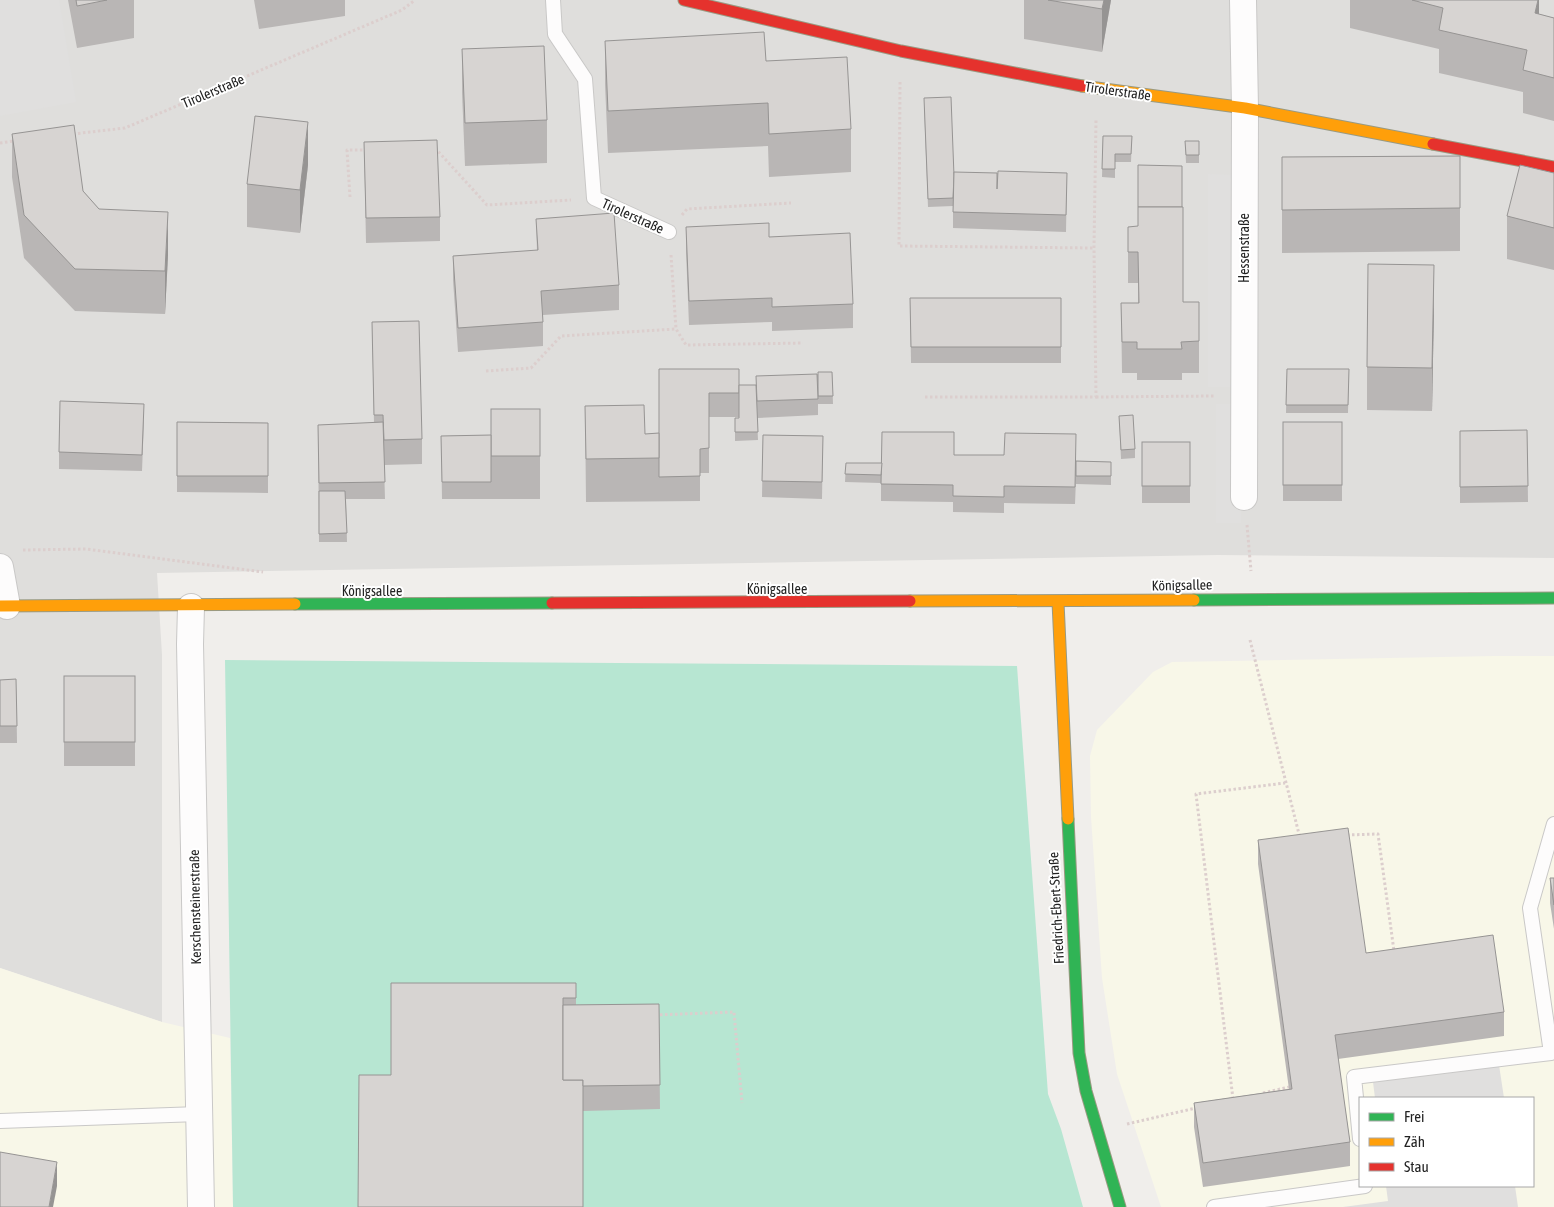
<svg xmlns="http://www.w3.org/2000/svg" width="1554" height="1207" font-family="'Asap Condensed',sans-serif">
	<rect width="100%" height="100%" fill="#f0eeeb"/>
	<path fill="#dfdedc" d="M0,0H1554V558L1218,555L157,573L162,655V1022L0,968Z"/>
	<g fill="#f8f7e8" fill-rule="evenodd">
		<path d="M1495,656H1554V1207H1161L1117,1074L1102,978L1091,817L1090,756L1097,730L1153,672L1172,662ZM1360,1098H1533V1186H1360Z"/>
		<path d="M0,968L162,1022L230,1038L233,1207H0Z"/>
	</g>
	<path fill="#b7e6d2" d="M225,660L1017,666L1048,1094L1061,1129L1083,1207H233Z"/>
	<g fill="#e0dfde">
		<path d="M0,0H59L76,102L0,116Z"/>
		<path d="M1208,174L1236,175V387H1208Z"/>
		<rect x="1216" y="404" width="25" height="119"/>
		<path d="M1499,1065L1504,1098H1375L1373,1082Z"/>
		<path d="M1386,1186H1515L1518,1207H1343L1388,1201Z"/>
	</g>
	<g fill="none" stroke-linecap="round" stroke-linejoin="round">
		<defs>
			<g id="lane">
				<path d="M553,0L555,34L585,79L594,198L669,232"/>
				<path d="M0,1121L199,1114"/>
				<path d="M1360,1139L1354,1077L1551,1053L1530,908L1554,824"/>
				<path d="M1214,1207L1365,1186"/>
			</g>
			<g id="street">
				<path d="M1243,0L1245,108L1244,497"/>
				<path d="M0,567L7,606"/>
				<path d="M191,607L190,644L201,1207"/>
			</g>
			<g id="fast">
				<path d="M1194,600L1554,598"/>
				<path d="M295,604L552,603"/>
				<path d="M1068,819L1079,1053L1086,1091L1120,1207"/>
			</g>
			<g id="slow">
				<path d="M1082,86L1245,108L1433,144"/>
				<path d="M910,601L1194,600"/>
				<path d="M1058,602L1068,819"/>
				<path d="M0,606L295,604"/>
			</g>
			<g id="jam">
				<path d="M684,0L901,51L1082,86"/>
				<path d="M1433,144L1554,167"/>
				<path d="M552,603L910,601"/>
			</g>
		</defs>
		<use href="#lane" stroke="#c9c8c7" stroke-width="16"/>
		<use href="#street" stroke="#c9c8c7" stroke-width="28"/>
		<use href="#fast" stroke="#999a82" stroke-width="13"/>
		<use href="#slow" stroke="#999a82" stroke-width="13"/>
		<use href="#jam" stroke="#999a82" stroke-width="13"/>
		<g stroke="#dccecd" stroke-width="3" stroke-dasharray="2.5 2.5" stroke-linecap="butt">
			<path d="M900,82L899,246L1094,248"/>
			<path d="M73,134L125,128L402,10L415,0"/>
			<path d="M0,143L14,141"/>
			<path d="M435,148L487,205L571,200"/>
			<path d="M350,197L347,150H367"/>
			<path d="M682,215L687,209L791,203"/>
			<path d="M671,255L676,329"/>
			<path d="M486,371L531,368L561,336L676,329L686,345L803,343"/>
			<path d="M925,397H1096L1094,248L1096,120"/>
			<path d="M1096,397L1215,396"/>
			<path d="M1247,525L1251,571"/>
			<path d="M23,550L86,549L263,572"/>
			<path d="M1250,640L1300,838"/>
			<path d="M1347,835L1378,834L1394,951"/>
			<path d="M655,1015L734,1012L742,1103"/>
			<path d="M1263,1093L1289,1087"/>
			<path d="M1233,1099L1196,794L1285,783"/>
			<path d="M1127,1124L1196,1108"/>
		</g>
		<use href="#lane" stroke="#fdfcfc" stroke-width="14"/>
		<use href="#street" stroke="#fdfcfc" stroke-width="26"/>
		<use href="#fast" stroke="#30b455" stroke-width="11"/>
		<use href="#slow" stroke="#ff9f0a" stroke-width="11"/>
		<use href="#jam" stroke="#e5322d" stroke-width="11"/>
	</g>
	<g fill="#b9b6b5">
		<path d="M68,0H134V38L77,48Z"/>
		<path d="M254,0H345V16L259,29Z"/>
		<path d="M1024,0H1111L1102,52L1024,39Z"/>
		<path d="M1350,0H1539V14L1554,18V121L1523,113V92L1439,73V49L1350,28Z"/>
		<path d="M605,41L766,61L851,129V172L769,177L768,146L608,153L605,84Z"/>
		<path d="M462,49L547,120V163L465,166L462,92Z"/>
		<path d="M924,107L954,176L997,189L1067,173L1066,232L953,228V206L928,207Z"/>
		<path d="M12,134L83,191L99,209L168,255L165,314L75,311L24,258L12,177Z"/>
		<path d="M1103,136H1132L1131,162H1115V178L1102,177Z"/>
		<path d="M1185,141H1199V163H1186Z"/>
		<path d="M364,142L440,217V241L366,243Z"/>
		<path d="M1460,156V251L1282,253V157Z"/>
		<path d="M308,165L300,233L247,227V184Z"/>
		<path d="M1554,173V270L1507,259V216Z"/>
		<path d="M536,219L619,285V310L543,315V346L458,352L453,280V256L537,251Z"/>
		<path d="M686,227L769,237L853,304V328L772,331V322L689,325L686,251Z"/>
		<path d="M1128,227L1183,302H1199V373H1182V380H1137V373H1122L1121,303H1138V283H1128Z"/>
		<path d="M910,298H1061V363H911Z"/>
		<path d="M1434,308L1432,411L1367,410V367Z"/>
		<path d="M372,322L422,439V464L384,465L385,499H346L347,542H319L318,425L374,423Z"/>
		<path d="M659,369L739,385H756L832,372L833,404H818V415L757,418L758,440L735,441V418H739V417H709V473H700V501L586,502L585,406L645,434L659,433Z"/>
		<path d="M1287,369H1349L1348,413H1286Z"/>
		<path d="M540,409V499H442L441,436L491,435Z"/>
		<path d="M1119,416L1135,449V458L1121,459Z"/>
		<path d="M144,420L142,471L59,469V452Z"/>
		<path d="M177,422L268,423V493L177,492Z"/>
		<rect x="1283" y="422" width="59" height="79"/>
		<path d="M1527,430L1528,502L1460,503V431Z"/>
		<path d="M763,435L823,436L822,499L762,497Z"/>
		<rect x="1142" y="442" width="48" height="61"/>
		<path d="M954,455L1076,461L1111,462V485L1076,484V479L1075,504L1004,503V513L953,512V502L881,501V483L845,482L846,463H882Z"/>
		<rect x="64" y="676" width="71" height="90"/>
		<path d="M16,679L17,743H0V680Z"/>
		<path d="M1258,840L1366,953L1504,1012V1036L1338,1059L1350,1142V1166L1203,1187L1194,1127V1103L1289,1089L1258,864Z"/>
		<path d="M1550,878H1554V929L1550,903Z"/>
		<path d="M576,983V1005L659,1004L660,1109L583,1111L391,1075Z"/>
	</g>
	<g fill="#969493">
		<path d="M1104,0H1111L1102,52V9Z"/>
		<path d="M1538,0H1539V40L1535,13Z"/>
		<path d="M308,122V165L300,233V190Z"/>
		<path d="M168,212V255L165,314V271Z"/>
		<path d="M1434,265V308L1432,411V368Z"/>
		<path d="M57,1162V1186L53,1207H49Z"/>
	</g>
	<g fill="#d7d4d2" stroke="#969493">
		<path d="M76,0H107L77,6Z"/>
		<path d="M1048,0H1104L1102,9Z"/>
		<path d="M1412,0H1538L1535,13L1554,18V78L1523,70L1527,50L1439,30L1443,8Z"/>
		<path d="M764,32L766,61L847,57L851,129L769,134L768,103L608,111L605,41Z"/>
		<path d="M544,46L547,120L465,123L462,49Z"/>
		<path d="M951,97L954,176L953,198L928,199L924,98Z"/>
		<path d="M255,116L308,122L300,190L247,184Z"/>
		<path d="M74,125L83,191L99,209L168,212L165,271L75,269L24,215L12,134Z"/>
		<path d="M1103,136H1132L1131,154H1115V169H1102Z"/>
		<path d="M437,140L440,217L366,218L364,142Z"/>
		<path d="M1185,141H1199V155H1186Z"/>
		<path d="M1460,156V208L1282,210V157Z"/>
		<path d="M1138,165L1182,166V207H1138Z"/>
		<path d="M1520,165L1554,173V228L1507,216Z"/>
		<path d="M998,171L1067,173L1066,215L953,212L954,172L997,173V189Z"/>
		<path d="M1138,207H1183V302H1199V341L1181,342L1182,349H1137V342H1122L1121,303H1139L1138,252H1128V227L1138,226Z"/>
		<path d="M614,213L619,285L541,291L543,322L458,328L453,256L538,250L536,219Z"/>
		<path d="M769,223V237L850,233L853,304L772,307V298L689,301L686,227Z"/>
		<path d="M1368,264L1434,265L1432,368L1367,367Z"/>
		<path d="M910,298H1061V347H911Z"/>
		<path d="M419,321L422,439L384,440L383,415H374L372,322Z"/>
		<path d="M659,369H739V393H709V448L700,449V476L659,477Z"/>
		<path d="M1287,369H1349L1348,405H1286Z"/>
		<path d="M818,372H832L833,396H818Z"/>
		<path d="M817,374L818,399L757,401L756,376Z"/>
		<path d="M739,385H756L758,432H735V418H739Z"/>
		<path d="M60,401L144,404L142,455L59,452Z"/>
		<path d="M644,405L645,434L659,433V458L586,459L585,406Z"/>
		<rect x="491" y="409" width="49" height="47"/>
		<path d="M1133,415L1135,449L1121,450L1119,416Z"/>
		<path d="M177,422L268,423V476H177Z"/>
		<path d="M383,422L385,482L319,483L318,425Z"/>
		<rect x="1283" y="422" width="59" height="63"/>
		<path d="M1527,430L1528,486L1460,487V431Z"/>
		<path d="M882,432H954V455H1004L1005,433L1076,434L1075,487L1004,486V497L953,496V485L881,484Z"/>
		<path d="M491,435V482H442L441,436Z"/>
		<path d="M763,435L823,436L822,482L762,481Z"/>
		<rect x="1142" y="442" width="48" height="44"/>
		<path d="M1076,461L1111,462V476H1076Z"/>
		<path d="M846,463H882L881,475L845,474Z"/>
		<path d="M319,491H345L347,533L319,534Z"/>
		<rect x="64" y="676" width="71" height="66"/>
		<path d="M16,679L17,726H0V680Z"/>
		<path d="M1348,828L1366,953L1493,935L1504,1012L1335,1035L1350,1142L1203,1163L1194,1103L1292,1089L1258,840Z"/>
		<path d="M1550,878H1554V905Z"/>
		<path d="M391,983H576V998H563V1080H583V1207H358L359,1075H391Z"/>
		<path d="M659,1004L660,1085L583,1086V1080H563V1005Z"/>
		<path d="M0,1152L57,1162L49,1207H0Z"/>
	</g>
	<g text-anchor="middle" stroke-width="4" stroke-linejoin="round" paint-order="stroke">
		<g font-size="14" fill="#222" stroke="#fff">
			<text transform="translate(213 91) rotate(-23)" y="5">Tirolerstraße</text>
			<text transform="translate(1118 91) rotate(8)" y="5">Tirolerstraße</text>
			<text transform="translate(633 216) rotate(24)" y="5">Tirolerstraße</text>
			<text transform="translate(1244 248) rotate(-90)" y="5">Hessenstraße</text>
			<text transform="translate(1182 585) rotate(-1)" y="5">Königsallee</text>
			<text x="777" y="594">Königsallee</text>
			<text x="372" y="596">Königsallee</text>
			<text transform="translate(195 907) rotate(-91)" y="5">Kerschensteinerstraße</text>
			<text transform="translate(1056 908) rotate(-93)" y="5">Friedrich-Ebert-Straße</text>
		</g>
	</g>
	<rect x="1359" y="1097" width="175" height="90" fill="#ffffff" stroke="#a7a7a7"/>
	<rect x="1369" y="1113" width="25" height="8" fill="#30b455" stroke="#a7a7a7"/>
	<text x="1404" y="1122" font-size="15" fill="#222222">Frei</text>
	<rect x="1369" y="1138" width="25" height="8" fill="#ff9f0a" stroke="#a7a7a7"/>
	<text x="1404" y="1147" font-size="15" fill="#222222">Zäh</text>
	<rect x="1369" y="1163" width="25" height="8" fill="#e5322d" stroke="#a7a7a7"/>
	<text x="1404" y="1172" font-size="15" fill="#222222">Stau</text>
</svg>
